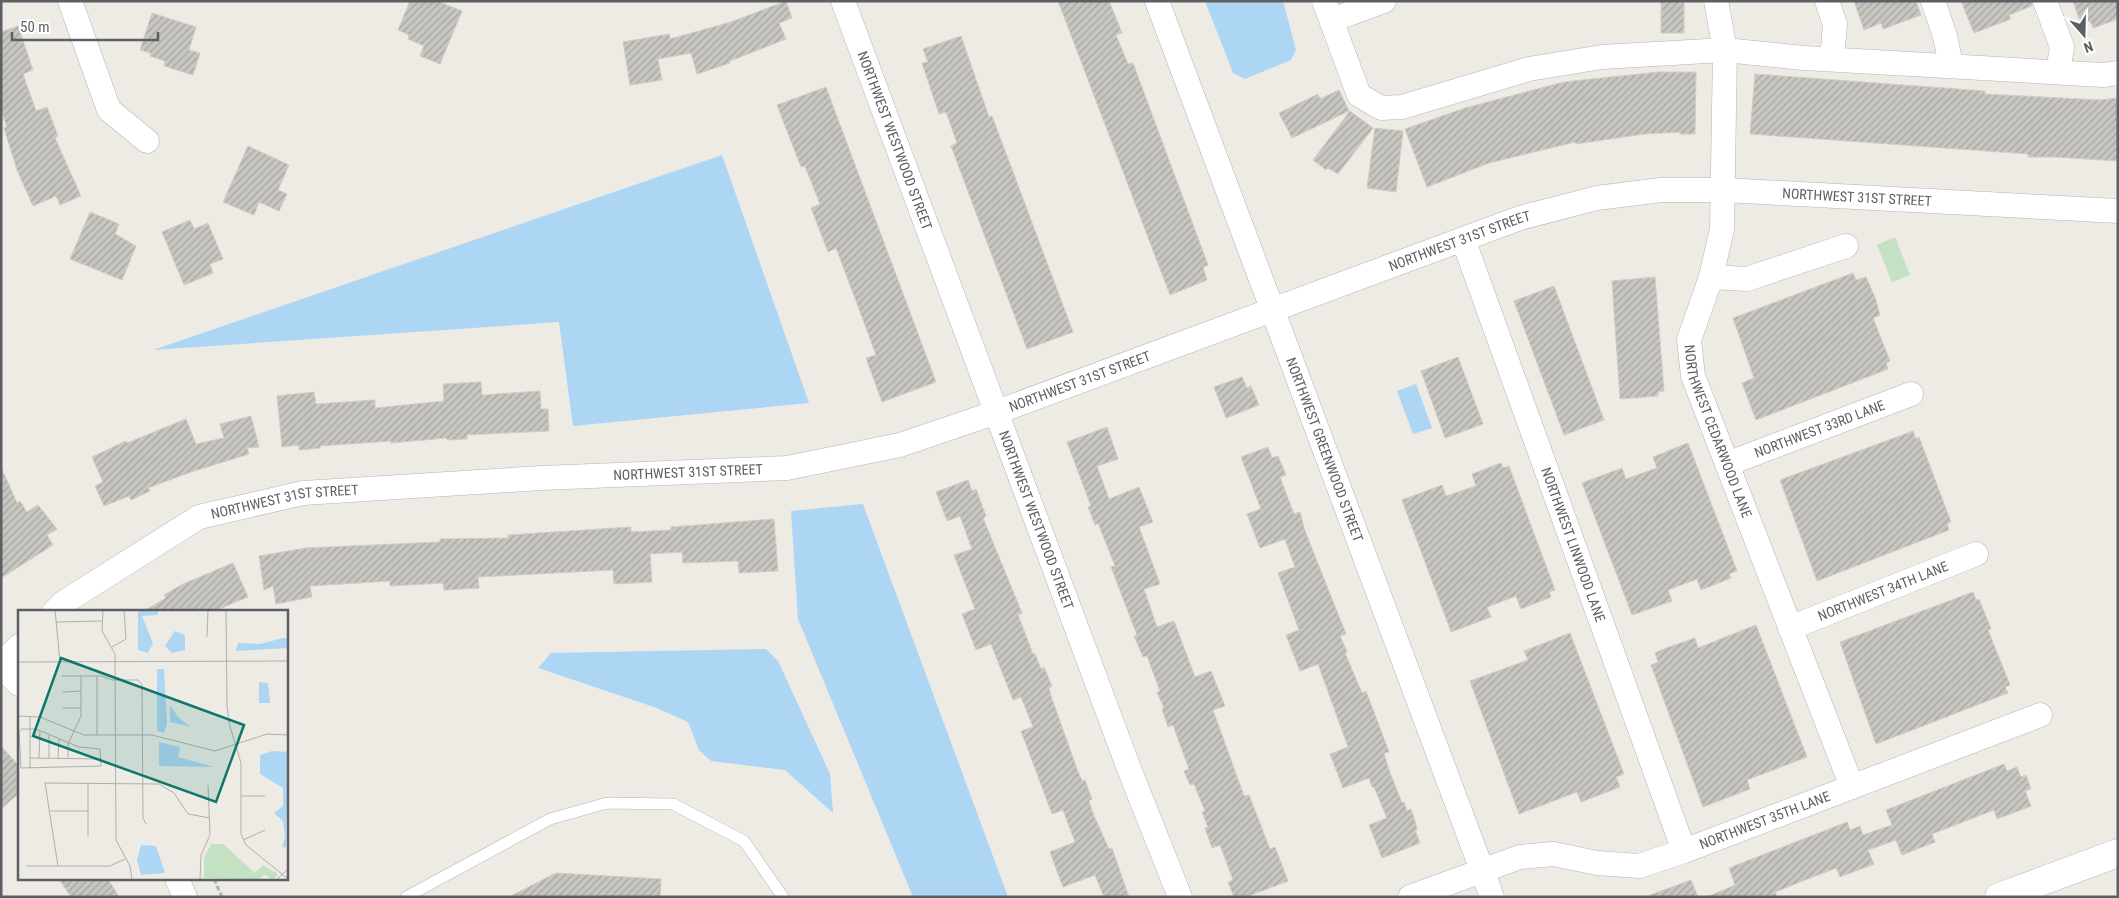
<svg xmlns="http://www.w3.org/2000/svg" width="2119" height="898" font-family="'Roboto Condensed',sans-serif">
	<defs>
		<pattern id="building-hatch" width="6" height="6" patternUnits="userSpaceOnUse" patternTransform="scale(1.25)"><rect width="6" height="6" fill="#c8c6c1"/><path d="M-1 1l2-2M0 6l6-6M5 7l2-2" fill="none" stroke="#a6a4a0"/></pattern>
	</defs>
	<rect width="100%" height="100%" fill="#edebe4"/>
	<path fill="#c4e1c4" d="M1895,237L1910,275L1892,282L1877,245Z"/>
	<g fill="#add5f4">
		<path d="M1205,1H1283L1296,50L1291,60L1245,79L1233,73Z"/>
		<path d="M722,155L809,403L573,426L559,322L153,350Z"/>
		<path d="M1416,384L1432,428L1413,434L1397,391Z"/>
		<path d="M863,504L1008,897H913L798,619L791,511Z"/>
		<path d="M766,649L778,661L830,774L833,813L785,770L711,761L699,750L688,722L654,707L538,668L551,653Z"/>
	</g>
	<g fill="url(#building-hatch)" stroke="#d1cdc3">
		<path d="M410,1H437L462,11L440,64L420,56L424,46L408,39L409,35L398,30Z"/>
		<path d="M786,1L792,18L779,23L786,39L730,61V63L697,74L691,53L658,59L662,80L630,85L623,42L669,34L670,39L731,22Z"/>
		<path d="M1058,1H1109L1122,33L1116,35L1128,64L1133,63L1208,265L1203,267L1207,280L1170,295Z"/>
		<rect x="1661" y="1" width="23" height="32"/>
		<path d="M1854,1H1916L1921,15L1883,29L1881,23L1864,30Z"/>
		<path d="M1961,1H2032V6L2009,15L2011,19L1974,33Z"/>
		<path d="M2073,1H2118V19L2093,28L2090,21L2081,24Z"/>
		<path d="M152,13L196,27L189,50L200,53L193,75L164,66L165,61L150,56L151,53L140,50Z"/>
		<path d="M18,26L33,70L23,74L36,111L47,107L58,136L55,138L81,196L60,205L56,196L33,206L17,170L4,128L7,127L1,111V32Z"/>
		<path d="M961,36L989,117L992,116L1073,332L1027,349L951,146L957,143L946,112L939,114L922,63L928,62L923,49Z"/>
		<path d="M1658,72H1696L1695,134H1680V132L1644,134L1576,144L1575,142L1489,163L1427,187L1405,129L1465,108L1564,82Z"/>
		<path d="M1755,74L1985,91V94L2100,100L2118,98V161L2056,157H2028V154L1750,134Z"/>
		<path d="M826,87L936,382L882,402L866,358L876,355L868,333L836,248L828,252L811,208L820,204L805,166L801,167L777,105Z"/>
		<path d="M1339,90L1349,111L1292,138L1279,113L1318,94L1320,99Z"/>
		<path d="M1350,111L1373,128L1338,174L1328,168L1326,170L1313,160Z"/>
		<path d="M1375,128L1403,131L1396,192L1367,188Z"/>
		<path d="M248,146L289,165L278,190L287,194L279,211L259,202L254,215L223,202Z"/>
		<path d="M90,212L119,224L115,234L136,246L122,280L70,259Z"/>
		<path d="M190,220L194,229L208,223L223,259L210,264L213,273L184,285L162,232Z"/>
		<path d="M1853,273L1856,280L1866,277L1876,300L1880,315L1873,318L1890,361L1886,363L1888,369L1756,420L1742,383L1754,378L1733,318Z"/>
		<path d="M1655,277L1664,391L1658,392V396L1620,399L1612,281Z"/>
		<path d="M1554,286L1604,420L1564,435L1514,301Z"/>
		<path d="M1458,357L1483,424L1445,438L1421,371Z"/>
		<path d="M1242,377L1247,388L1251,386L1259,405L1226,418L1214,387Z"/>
		<path d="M481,382L482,395L540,391L541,409H548L549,431L484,434L467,435V439L447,440L446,438L391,443V441L320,446V448L299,450V445L282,447L277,396L314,392L316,404L375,400V408L444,401L443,384Z"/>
		<path d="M251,416L259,447L247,448L249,454L191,472L148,488L150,491L131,500L129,496L104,506L95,486L103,482L92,457L126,441L127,443L186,419L196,444L224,438L220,424Z"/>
		<path d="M1107,427L1118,459L1097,466L1109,499L1139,487L1153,522L1139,527L1160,584L1144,589L1157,627L1174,621L1195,677L1211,671L1225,706L1213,710L1244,796L1249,795L1270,849L1275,847L1288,881L1246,897H1234L1228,882L1233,880L1220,845L1212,848L1205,828L1208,827L1202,812L1205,811L1194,784L1190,785L1184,771L1189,769L1173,725L1168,727L1162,709L1164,708L1157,692L1160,691L1147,656L1143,657L1134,636L1137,635L1111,567L1115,566L1098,523L1095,525L1088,507L1091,506L1067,442Z"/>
		<path d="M1913,431L1916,439L1919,437L1951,522L1947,524L1949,530L1817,581L1780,480Z"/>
		<path d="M1688,443L1737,571L1729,574L1731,578L1701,590L1697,579L1668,590L1672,601L1632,615L1582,483L1622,468L1626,479L1657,468L1653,457Z"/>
		<path d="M1268,447L1272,458L1278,456L1286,475L1280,477L1294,514L1300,512L1305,531L1346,634L1340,636L1347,652L1345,653L1362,693L1366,691L1389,752L1384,753L1389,770L1402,803L1404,802L1407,811L1411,809L1416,824L1417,830H1415L1420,843L1382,858L1369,825L1387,818L1374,787H1372L1369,778L1343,788L1330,754L1348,747L1318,664L1300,671L1286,635L1299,630L1278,573L1295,567L1285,539L1260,548L1247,514L1261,509L1241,457Z"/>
		<path d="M1501,463L1503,468L1509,466L1555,590L1549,592L1551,597L1521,609L1516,596L1487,607L1491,617L1451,632L1402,500L1442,485L1446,496L1476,486L1472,474Z"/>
		<path d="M1,467L17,503L20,501L27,512L38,505L57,529L47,535L53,545L1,578Z"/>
		<path d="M968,480L972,491L976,489L986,516L983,518L1022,613L1018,615L1033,654H1035L1041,669L1044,667L1052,686L1049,688L1051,696L1077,769L1082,781L1085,780L1092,799L1089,801L1094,816L1109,849L1112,848L1129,897H1104L1095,875L1063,887L1050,852L1075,842L1063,810L1052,814L1021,731L1033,727L1021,697L1013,700L991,644L976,650L962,614L975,609L954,555L972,549L960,516L947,521L936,492Z"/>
		<path d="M774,519L778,571L739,573L738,561L683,563L682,552L650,554L652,582L614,584L613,570L478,577L479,588L444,590L443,583L390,586V581L310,586L312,597L276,604L273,586L264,590L259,556L306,548L440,542V539L508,538V535L631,527V532L671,530V527Z"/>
		<path d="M233,563L248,597L212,612H142L166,598L164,595L183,584Z"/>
		<path d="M1973,592L1976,600L1979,599L1991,629L1988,630L2010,685L2005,687L2008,693L1876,744L1840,642Z"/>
		<path d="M1756,625L1807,757L1747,780L1750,789L1703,807L1651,665L1658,662L1655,653L1666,648L1695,638L1698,648Z"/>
		<path d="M1570,633L1624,774L1616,777L1620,787L1581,802L1577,792L1519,814L1470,681L1528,660L1524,651Z"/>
		<path d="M1,746L19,766V793L1,809Z"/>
		<path d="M2004,764L2007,771L2017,767L2021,777L2026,775L2031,789L2025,791L2031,806L1997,819L1994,810L1932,834L1935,842L1902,855L1896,840L1868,850L1874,864L1840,877L1836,868L1775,892L1777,897H1707L1735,885L1729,868L1847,822L1850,830L1860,826L1863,835L1892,825L1886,810Z"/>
		<path d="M556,873L661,879L660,897H509Z"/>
		<path d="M59,879H108L119,897H71Z"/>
		<path d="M1691,880L1698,897H1650V895Z"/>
	</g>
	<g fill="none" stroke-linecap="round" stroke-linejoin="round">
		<defs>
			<path id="service" d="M406,897L550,819L607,803L673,804L744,841L783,897"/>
			<g id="minor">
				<path d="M70,1L109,110L147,141"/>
				<path id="s1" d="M843,1L1128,766L1180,897"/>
				<path id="s2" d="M1157,1L1492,897"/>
				<path d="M1324,1L1359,95L1381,108L1402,107L1529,69L1602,57L1725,50L1804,58L2103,75L2118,73"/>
				<path id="s3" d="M1716,1L1725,50L1722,229L1711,277L1689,340L1693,376L1852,787"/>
				<path d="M1827,1L1835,24L1832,59"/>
				<path d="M1933,1L1945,36L1951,65"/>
				<path d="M2045,1L2062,47L2058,72"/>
				<path d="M1332,20L1384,1"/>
				<path id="s4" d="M1463,239L1684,851"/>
				<path d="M1711,277L1747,279L1846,246"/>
				<path id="s5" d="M1727,464L1911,394"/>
				<path id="s6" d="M54,612L63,603L199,517L303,493L542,478L787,468L900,445L997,412L1520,218L1597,198L1661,190H1724L2118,211"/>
				<path id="s7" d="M1790,628L1976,554"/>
				<path d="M1,665L19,646"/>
				<path d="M1,666L19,684"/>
				<path d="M177,879L185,897"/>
				<path id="s8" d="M1410,897L1520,857L1553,854L1597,863L1639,866L1684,851L2040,715"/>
			</g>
			<path id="secondary" d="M1999,897L2118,853"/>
		</defs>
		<use href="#service" stroke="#b2b4b8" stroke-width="12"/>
		<use href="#minor" stroke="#b2b4b8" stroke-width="25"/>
		<use href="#secondary" stroke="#b1b3b7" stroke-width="29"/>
		<path stroke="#9ec1a9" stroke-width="3" stroke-dasharray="5 2.5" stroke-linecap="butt" d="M214,879L222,897"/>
		<use href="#service" stroke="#fff" stroke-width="11"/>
		<use href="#minor" stroke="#fff" stroke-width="24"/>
		<use href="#secondary" stroke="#fff" stroke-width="28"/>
	</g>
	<g text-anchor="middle" stroke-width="4" stroke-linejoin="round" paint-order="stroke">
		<g font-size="14" fill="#5c5f63" stroke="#fff">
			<text dy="5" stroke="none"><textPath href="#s1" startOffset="149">NORTHWEST WESTWOOD STREET</textPath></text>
			<text dy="5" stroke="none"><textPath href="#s6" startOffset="1881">NORTHWEST 31ST STREET</textPath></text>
			<text dy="5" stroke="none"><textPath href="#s6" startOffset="1476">NORTHWEST 31ST STREET</textPath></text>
			<text dy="5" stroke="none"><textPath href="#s6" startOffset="1071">NORTHWEST 31ST STREET</textPath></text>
			<text dy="5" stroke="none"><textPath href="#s5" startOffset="99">NORTHWEST 33RD LANE</textPath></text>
			<text dy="5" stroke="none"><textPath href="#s3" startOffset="441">NORTHWEST CEDARWOOD LANE</textPath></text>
			<text dy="5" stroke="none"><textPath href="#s2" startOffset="479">NORTHWEST GREENWOOD STREET</textPath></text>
			<text dy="5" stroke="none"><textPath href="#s6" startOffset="666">NORTHWEST 31ST STREET</textPath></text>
			<text dy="5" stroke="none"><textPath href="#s6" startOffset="261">NORTHWEST 31ST STREET</textPath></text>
			<text dy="5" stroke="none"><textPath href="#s1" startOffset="554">NORTHWEST WESTWOOD STREET</textPath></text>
			<text dy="5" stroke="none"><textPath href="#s4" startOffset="325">NORTHWEST LINWOOD LANE</textPath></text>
			<text dy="5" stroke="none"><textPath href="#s7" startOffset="100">NORTHWEST 34TH LANE</textPath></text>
			<text dy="5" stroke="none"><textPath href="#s8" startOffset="371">NORTHWEST 35TH LANE</textPath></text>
		</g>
	</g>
	<g transform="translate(18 610)">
		<rect width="270" height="270" fill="#edebe4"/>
		<path d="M193,234H205L237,263L245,255L260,264L255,270L246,264L242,270L186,268V248Z" fill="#c4e1c4"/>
		<path d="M120,0H141L139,5L124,6L135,33L130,43L120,40ZM157,21L167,25V40L154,43L147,36ZM265,28H270V38L218,41L220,33L242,34ZM139,59H146L149,114L146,123L139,121ZM241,72L250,73L252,93H241ZM152,96L161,108L173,117L152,112ZM141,132L162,137L160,147L196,157L141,156ZM254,141L270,142L268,238L264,236L267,228L265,211L256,203L265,196V178L242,164V145ZM123,235L138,236L147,263L123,265L119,250Z" fill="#add5f4"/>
		<path fill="none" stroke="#afafac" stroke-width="1" d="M37,0L42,52M85,0L84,21L97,44L98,230L112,256L114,270M208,0L209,95L211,113L223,153V224L228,235L270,269M38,12L84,11M189,27L190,0M94,37L108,29L106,0M0,52L270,51M44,66H84L94,70H120L124,74L125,208L128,214M45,82L63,81M45,98H63M0,106L22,107L66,125H134L197,141L249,124L270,125M4,119H18L61,137L82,139L83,156L3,158L1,122ZM79,125V66M12,148L84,149M21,148L22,121M31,148V125M40,148L41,129M50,149V134L63,106V66M12,158V107M70,174V227M223,186H247M33,201H71M225,230L247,220M8,256H92L107,249M40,256L27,173L141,174L156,183L170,204L192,208M182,270L183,245L192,225L190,175M258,270L270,259"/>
		<path fill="#0f766e" fill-opacity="0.15" stroke="#0f766e" stroke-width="2.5" d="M43,48L226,115L198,192L15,126Z"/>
		<rect width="270" height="270" fill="none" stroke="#5c5f63" stroke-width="2.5"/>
	</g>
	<rect width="2119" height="898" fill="none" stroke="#5c5f63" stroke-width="5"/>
	<g transform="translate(2084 35) rotate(160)" stroke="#ffffff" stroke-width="4" paint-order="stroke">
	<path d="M0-4L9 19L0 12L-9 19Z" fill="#5c5f63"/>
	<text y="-8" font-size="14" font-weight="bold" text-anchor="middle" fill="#5c5f63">N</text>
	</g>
	<path d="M12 32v8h146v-8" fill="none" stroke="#5c5f63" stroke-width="2.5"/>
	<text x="20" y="32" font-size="15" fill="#5c5f63" stroke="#ffffff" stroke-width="4" paint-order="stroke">50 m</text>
</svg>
